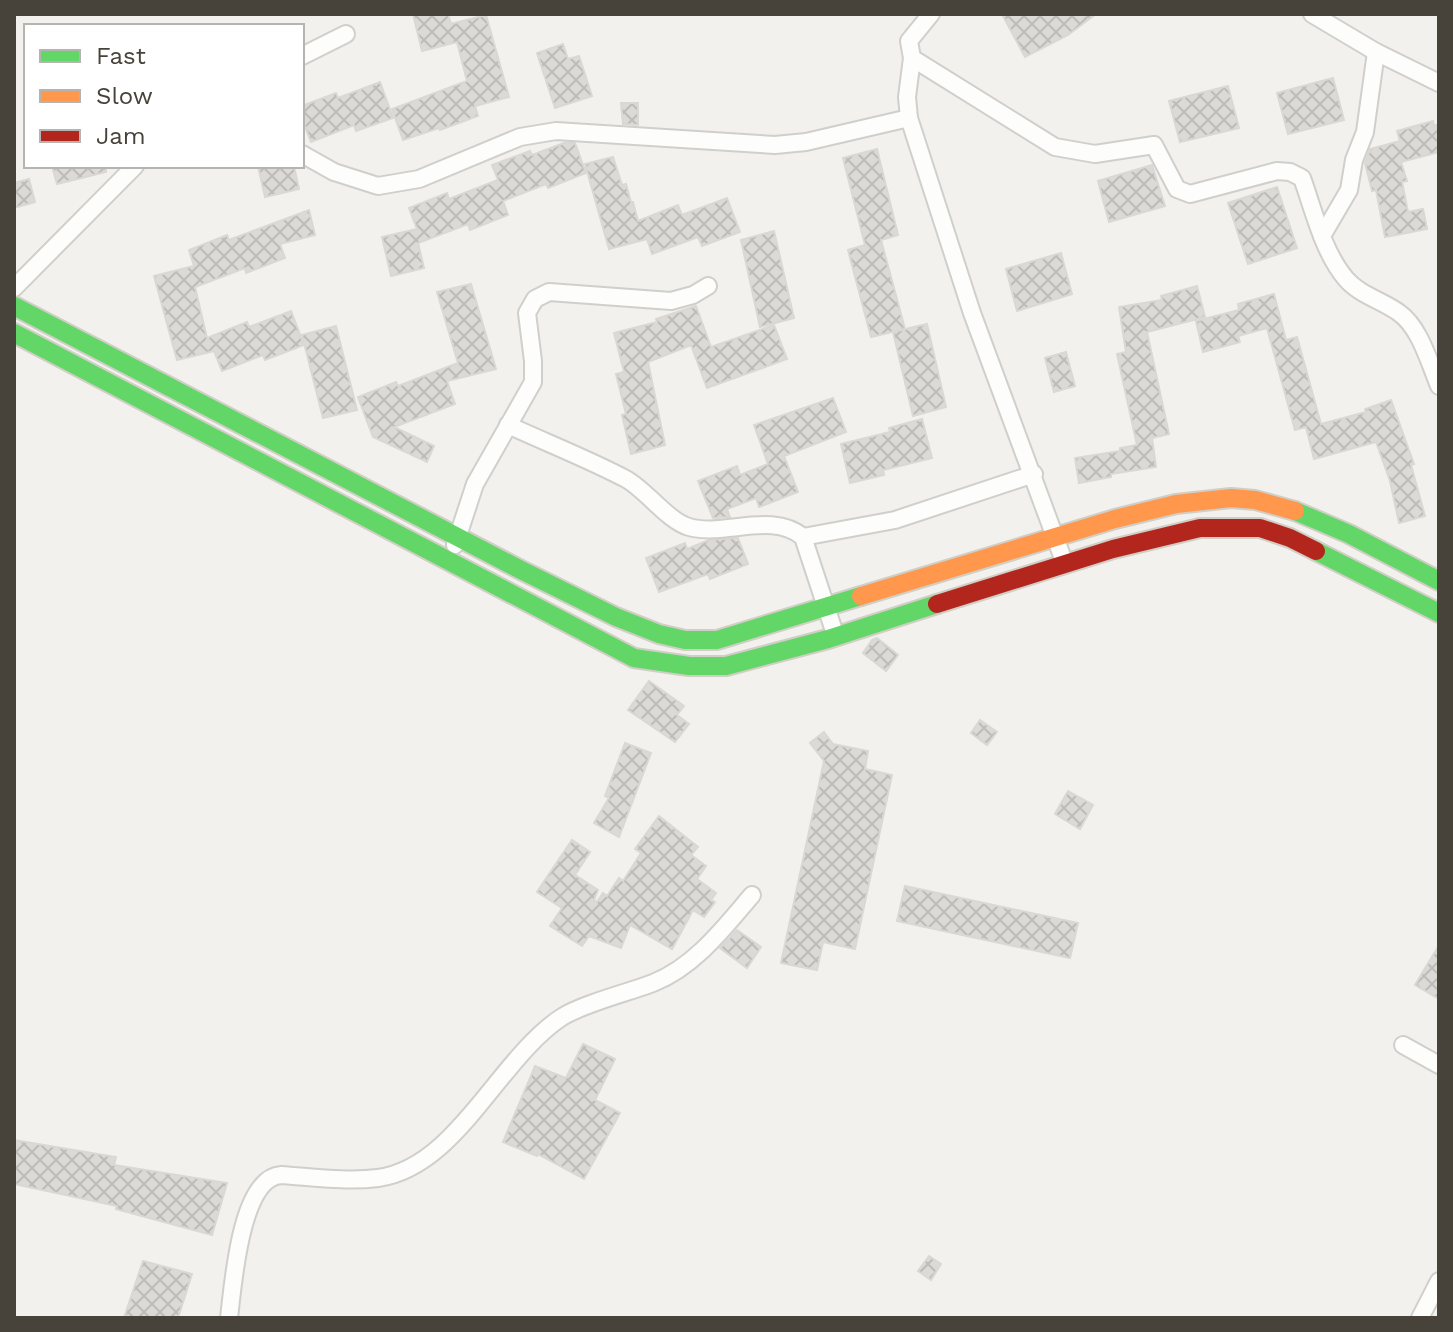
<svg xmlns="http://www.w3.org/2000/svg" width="1453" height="1332" font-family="'Work Sans',sans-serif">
	<defs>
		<pattern id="building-cross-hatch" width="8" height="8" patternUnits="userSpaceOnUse" patternTransform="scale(2)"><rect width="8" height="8" fill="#dbdad6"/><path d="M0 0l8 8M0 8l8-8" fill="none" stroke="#bdbcb8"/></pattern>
	</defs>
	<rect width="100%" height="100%" fill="#f2f1ee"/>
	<g fill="url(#building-cross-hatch)" stroke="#dad8d4" stroke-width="2">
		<path d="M413,14H448L451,24L486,15L509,97L475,106L478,116L440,130L439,128L403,140L392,109L467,81L457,42L422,51Z"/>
		<path d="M1002,14H1096L1068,35L1025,57Z"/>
		<path d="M563,44L568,59L579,56L592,96L555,108L537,53Z"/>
		<path d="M1333,78L1344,120L1288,134L1277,93Z"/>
		<path d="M380,82L393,118L356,131L354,125L311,142L302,119V106L336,93L338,98Z"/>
		<path d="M1228,86L1239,128L1180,142L1169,101Z"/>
		<path d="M621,103H638V125L623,124Z"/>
		<path d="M1433,121L1434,126L1439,124V152L1401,162L1407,181L1402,182L1408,212L1423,209L1427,229L1385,237L1376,190L1372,191L1365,163L1370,149L1400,141L1397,131Z"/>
		<path d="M564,143H575L586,173L548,188L546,184L503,201L508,215L470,230L468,224L418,243L424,268L391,276L382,237L417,229L409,208L447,193L449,199L498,180L492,165L530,151L532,155Z"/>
		<path d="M877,149L898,235L881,240L905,329L871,337L848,250L865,245L843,158Z"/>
		<path d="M613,157L622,185L626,184L631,202H633L638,221L678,205L682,215L727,198L740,232L702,246L698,237L652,254L647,239L609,249L585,164Z"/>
		<path d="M1152,165L1165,206L1109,222L1098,181Z"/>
		<path d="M52,166H106V172L57,184Z"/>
		<path d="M258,166H294L299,189L265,197Z"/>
		<path d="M29,179L35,202L14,208V183Z"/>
		<path d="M1277,187L1297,248L1248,264L1228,203Z"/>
		<path d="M309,210L315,235L280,244L285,258L246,273L245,268L195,287L207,338L247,322L249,327L291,311L304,345L265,360L263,355L222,371L214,351L177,360L154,276L194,266L189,250L227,235L229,240Z"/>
		<path d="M774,231L794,318L760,327L741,240Z"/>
		<path d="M1061,253L1072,294L1017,311L1006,269Z"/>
		<path d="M471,284L496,369L447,381L455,404L394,427L434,446L427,462L373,437L358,397L396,382L398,386L458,363L437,292Z"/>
		<path d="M1197,286L1205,317L1147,332L1169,434L1152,438L1156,467L1111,474V477L1079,483L1075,458L1120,451V448L1137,445L1117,354L1126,352L1119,307L1162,300L1161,296Z"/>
		<path d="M1274,294L1286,340L1297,337L1321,424L1366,412L1365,409L1391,400L1414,464L1411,465L1425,516L1399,523L1390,481L1376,442L1314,459L1306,427L1295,430L1267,328L1238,336L1240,342L1203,352L1196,321L1239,310L1238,304Z"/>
		<path d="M696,306L711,347L774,325L787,359L707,388L691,345L648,362L665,445L631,454L622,415L626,414L616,374L624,372L614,333L657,322L656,319Z"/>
		<path d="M927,324L946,407L913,416L893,332Z"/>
		<path d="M336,326L357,410L323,418L302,335Z"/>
		<path d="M1066,352L1075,386L1054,392L1045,358Z"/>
		<path d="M833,398L846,432L784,456L798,492L759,507L756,498L727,509L730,517L713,518L698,481L737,466L740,475L768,464L754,425Z"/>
		<path d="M922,419L932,458L883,470L884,475L850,483L841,444L890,432L889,428Z"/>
		<path d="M738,538L748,564L710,579L708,574L659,592L646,558L685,543L687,549L709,540Z"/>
		<path d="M877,638L898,655L886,671L863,653L872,640Z"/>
		<path d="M649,681L684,706L677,715L689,724L675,742L628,710Z"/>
		<path d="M980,720L997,732L987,745L971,733Z"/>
		<path d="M824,732L833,744L868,751L865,769L892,775L855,949L823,942L817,970L781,963L824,761L810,743Z"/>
		<path d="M625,743L651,753L619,837L594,823L609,798L605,796Z"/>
		<path d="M1068,791L1093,805L1080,829L1055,814Z"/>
		<path d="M659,816L698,847L691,855L706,866L697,879L716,893L711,900L715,902L704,917L693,910L672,949L630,925L621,948L589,936L582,946L550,926L562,908L537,892L572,840L590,852L575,875L598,890L594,900L597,902L603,893L607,896L619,878L623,881L641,853L635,849Z"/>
		<path d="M905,886L1078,923L1070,958L897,921Z"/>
		<path d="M737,930L761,947L747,968L720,948Z"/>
		<path d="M1439,945V999L1415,985Z"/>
		<path d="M583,1044L615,1059L595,1100L620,1113L584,1179L538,1154L537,1156L503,1142L535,1066L566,1078Z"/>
		<path d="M14,1140L116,1157L114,1165L227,1183L212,1235L116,1209L117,1206L14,1184Z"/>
		<path d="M929,1256L941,1264L931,1280L918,1271Z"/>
		<path d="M143,1261L192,1274L178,1318H124Z"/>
	</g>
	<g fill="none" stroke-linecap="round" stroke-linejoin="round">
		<defs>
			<g id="street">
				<path d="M931,14L909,41L912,58L1055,147L1095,154L1154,145L1177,189L1190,194L1277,171L1290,172L1302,178C1314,211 1323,252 1346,279C1360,295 1381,300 1398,312C1420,327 1429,362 1439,386"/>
				<path d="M1312,14L1376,52L1439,83"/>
				<path d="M302,56L346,34"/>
				<path d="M912,58L907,97L909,118L972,313L1065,564"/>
				<path d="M302,154L334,172L378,186L419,179L520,137L556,131L775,145L806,142L909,118"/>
				<path d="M1322,236L1349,190L1354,160L1365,132L1376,52"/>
				<path d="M14,288L135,166"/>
				<path d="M508,425C547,443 588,459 626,479C646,490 668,521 689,527C724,537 772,511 803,537L836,637"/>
				<path d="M803,537L895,520L1034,474"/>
				<path d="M455,545L475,484L533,382V361L527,313L535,299L549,292L671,301L693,295L708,286"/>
				<path d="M1403,1045L1439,1065"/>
				<path d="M229,1318C233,1286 240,1178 281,1175C312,1177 347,1182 378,1178C457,1167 498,1059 562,1017C585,1003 627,993 653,983C694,967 724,928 752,895"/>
				<path d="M1420,1318L1439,1281"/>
			</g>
			<g id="fast">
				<path d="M14,306L521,570L616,617L659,634L685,640H717L861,596"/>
				<path d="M14,333L634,658L689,666H726L828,639L937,604"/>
				<path d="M1295,511L1349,534L1439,581"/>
				<path d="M1316,551L1439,613"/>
			</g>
			<path id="slow" d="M861,596L1115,519L1176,504L1231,498L1255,500L1295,511"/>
			<path id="jam" d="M937,604L1113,549L1200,528H1260L1290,538L1316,551"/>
		</defs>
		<use href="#street" stroke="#d0cfcb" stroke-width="20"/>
		<use href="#fast" stroke="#d0cec5" stroke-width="22"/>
		<use href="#slow" stroke="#d0cec5" stroke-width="22"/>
		<use href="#jam" stroke="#d0cec5" stroke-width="22"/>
		<use href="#street" stroke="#fdfdfc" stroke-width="16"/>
		<use href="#fast" stroke="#63d668" stroke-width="18"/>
		<use href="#slow" stroke="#ff974d" stroke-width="18"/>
		<use href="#jam" stroke="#b3261e" stroke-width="18"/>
	</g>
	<rect width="1453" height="1332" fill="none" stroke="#48433a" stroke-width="32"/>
	<rect x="24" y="24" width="280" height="144" fill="#ffffff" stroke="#b6b4b0" stroke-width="2"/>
	<rect x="40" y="50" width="40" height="12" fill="#63d668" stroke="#b6b4b0" stroke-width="2"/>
	<text x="96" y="64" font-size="24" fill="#48433a">Fast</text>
	<rect x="40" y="90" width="40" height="12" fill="#ff974d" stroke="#b6b4b0" stroke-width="2"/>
	<text x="96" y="104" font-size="24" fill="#48433a">Slow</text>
	<rect x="40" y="130" width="40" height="12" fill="#b3261e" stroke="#b6b4b0" stroke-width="2"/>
	<text x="96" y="144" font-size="24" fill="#48433a">Jam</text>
</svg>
